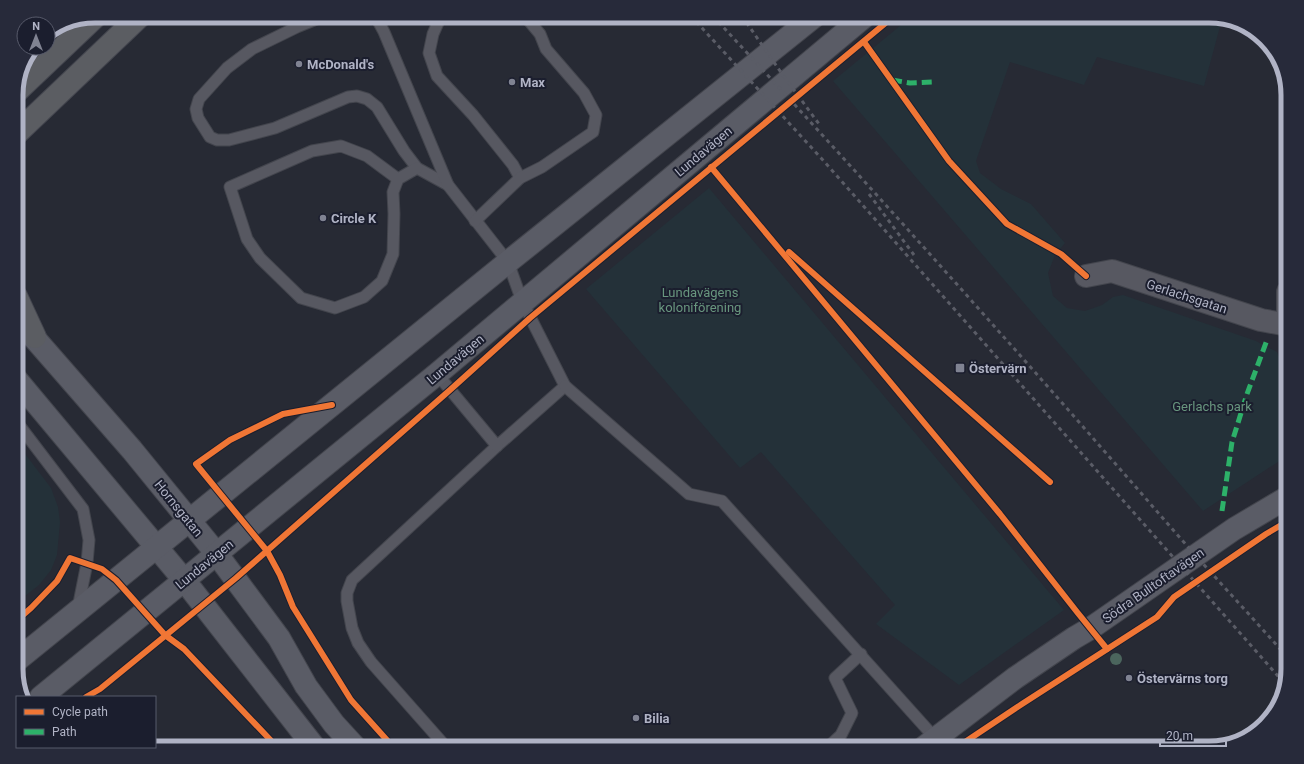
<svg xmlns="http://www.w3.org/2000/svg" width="1304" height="764" font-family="Roboto,sans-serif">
	<rect width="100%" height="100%" fill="#272a34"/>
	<g fill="#243139">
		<path d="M912,16H1209L1222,19L1204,86L1097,57L1084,85L1010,62L976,161L980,173L1001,189L1031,204L1065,243L1055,255L1048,273L1053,296L1067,308L1085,311L1102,305L1113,297L1123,295L1256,341L1277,352L1288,377V455L1287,456L1203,511L833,81Z"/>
		<path d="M709,188L1064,610L959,685L876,624L895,605L761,452L740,468L586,289Z"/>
		<path d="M16,442L51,488L58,507L60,522L57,555L51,570L39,585L16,603Z"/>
	</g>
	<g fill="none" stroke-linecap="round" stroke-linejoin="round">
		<defs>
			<g id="lane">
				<path d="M324,16L297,27L252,49L227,68L199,99L196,109L198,118L210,137L217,140H229L275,128L348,97L357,96L367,99L377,107L404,151L417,168L448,185"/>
				<path d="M372,16L377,19L384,32L448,185L508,262L522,301L565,386L497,446L352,580L347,593V601L352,628L358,643L371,662L447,748"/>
				<path d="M441,16L433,34L429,53L437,76L473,115L513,165L520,178"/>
				<path d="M398,179L393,192L394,214L393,254L382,281L364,297L335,308L301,298L260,258L247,239L230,187L312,151L341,146L367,156L398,179L417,168"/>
				<path d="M475,221L520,178L542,167L593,132L596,115L584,93L546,49L540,34L525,16"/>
				<path d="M437,374L497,446"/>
				<path d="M565,386L689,494L722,501L935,738"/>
				<path d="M16,421L83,509L89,540L87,563L78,608"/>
				<path d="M827,748L841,735L852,713L835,678L861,654"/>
			</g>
			<g id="street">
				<path d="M1086,276L1112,271L1261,320L1288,325"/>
				<path d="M1288,324V292"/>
			</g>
			<g id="secondary">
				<path d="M22,324L132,450L216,553L279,638L306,686L334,724L356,748"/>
				<path d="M16,379L184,580L315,748"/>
				<path d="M16,661L508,262L815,16"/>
				<path d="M41,697L437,374L865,16"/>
				<path d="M923,748L1015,678L1074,638L1091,628L1234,529L1288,497"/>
			</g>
			<g id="highway">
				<path d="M16,92L96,16"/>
				<path d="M16,134L140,16"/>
				<path d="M16,296L35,337"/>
			</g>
		</defs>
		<use href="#lane" stroke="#43454d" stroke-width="13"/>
		<use href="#street" stroke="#43454d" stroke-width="24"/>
		<use href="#secondary" stroke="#43454d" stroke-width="24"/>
		<use href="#highway" stroke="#44464f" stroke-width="24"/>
		<use href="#lane" stroke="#575861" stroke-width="11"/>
		<use href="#street" stroke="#575861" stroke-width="22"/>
		<use href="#secondary" stroke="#5a5c66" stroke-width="22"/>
		<use href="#highway" stroke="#5b5d62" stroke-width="22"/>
		<g stroke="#5a5c66" stroke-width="3" stroke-dasharray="4 4" stroke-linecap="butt">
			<path d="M691,16L821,158L1284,683"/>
			<path d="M713,16C865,180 1014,347 1161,516C1202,564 1246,610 1288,658"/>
			<path d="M742,16L780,71L819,124"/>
			<path d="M869,194L914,255"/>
		</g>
		<g stroke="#2db169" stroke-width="5" stroke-dasharray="10 5" stroke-linecap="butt">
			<path d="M892,80L910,83L933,82"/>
			<path d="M1222,511L1232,442L1247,394L1267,340"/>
		</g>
		<defs>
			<g id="cycleway">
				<path d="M864,42L949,161L1007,224L1061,254L1086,276"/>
				<path d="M711,167L1000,514L1077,612L1107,649"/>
				<path d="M789,252L1050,482"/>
				<path d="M332,405L283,414L230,440L196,464L267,551L280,575L293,607L351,700L394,748"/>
				<path d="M16,621L31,608L57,581L70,558L102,569L116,580L165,635L184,649L278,748"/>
				<path d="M86,697L100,689L236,578L450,390L530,318L894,16"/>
				<path d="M956,748L1022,704L1157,617L1174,597L1266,534L1288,521"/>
			</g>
		</defs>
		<use href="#cycleway" stroke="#1b1e2e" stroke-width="8"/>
		<use href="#cycleway" stroke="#f07635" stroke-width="6"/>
	</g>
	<circle fill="#4b655d" cx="1116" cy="659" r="6"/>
	<g fill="#808392" stroke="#1b1e2e" stroke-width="1.5">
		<circle cx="299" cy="64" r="4"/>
		<circle cx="512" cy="82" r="4"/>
		<circle cx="323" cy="218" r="4"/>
		<rect x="955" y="363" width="10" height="10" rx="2"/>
		<circle cx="1129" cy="678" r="4"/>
		<circle cx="636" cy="718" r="4"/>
	</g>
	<g text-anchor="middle" stroke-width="4" stroke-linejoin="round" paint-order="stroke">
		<g font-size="13" font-weight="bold" fill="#b0b3c5" stroke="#1b1e2e" text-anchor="start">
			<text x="307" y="69">McDonald's</text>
			<text x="520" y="87">Max</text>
			<text x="331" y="223">Circle K</text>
			<text x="969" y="373">Östervärn</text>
			<text x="1137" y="683">Östervärns torg</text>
			<text x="644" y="723">Bilia</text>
		</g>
		<g font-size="13" fill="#b0b3c5" stroke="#1b1e2e">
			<text transform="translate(703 151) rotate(-40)" y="5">Lundavägen</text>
			<text transform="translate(1187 296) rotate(18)" y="5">Gerlachsgatan</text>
			<text transform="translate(455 359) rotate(-40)" y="5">Lundavägen</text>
			<text transform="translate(179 508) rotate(51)" y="5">Hornsgatan</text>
			<text transform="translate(204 564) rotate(-39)" y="5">Lundavägen</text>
			<text transform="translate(1153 585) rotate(-35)" y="5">Södra Bulltoftavägen</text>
		</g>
		<g font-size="13" fill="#68967e" stroke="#1b1e2e">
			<text x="700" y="297">Lundavägens<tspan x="700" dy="15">koloniförening</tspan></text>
			<text x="1212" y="411">Gerlachs park</text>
		</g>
	</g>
	<path d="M0 0H1304V764H0ZM95 23H1209A72 72 0 0 1 1281 95V669A72 72 0 0 1 1209 741H95A72 72 0 0 1 23 669V95A72 72 0 0 1 95 23Z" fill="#272a3a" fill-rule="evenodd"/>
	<path fill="none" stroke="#b0b3c5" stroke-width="5" d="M95 23H1209A72 72 0 0 1 1281 95V669A72 72 0 0 1 1209 741H95A72 72 0 0 1 23 669V95A72 72 0 0 1 95 23Z"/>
	<rect x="16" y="696" width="140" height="52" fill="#1b1e2e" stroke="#575a6a"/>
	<rect x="24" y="709" width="20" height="6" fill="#f07635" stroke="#575a6a"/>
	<text x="52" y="716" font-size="12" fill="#b0b3c5">Cycle path</text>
	<rect x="24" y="729" width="20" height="6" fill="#2db169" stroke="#575a6a"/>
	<text x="52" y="736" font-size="12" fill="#b0b3c5">Path</text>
	<g transform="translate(36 36)"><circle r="19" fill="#1b1e2e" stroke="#575a6a"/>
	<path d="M0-3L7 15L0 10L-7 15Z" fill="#808392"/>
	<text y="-6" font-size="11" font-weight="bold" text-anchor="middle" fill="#b0b3c5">N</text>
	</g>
	<path d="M1160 740v6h66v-6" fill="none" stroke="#b0b3c5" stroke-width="2"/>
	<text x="1166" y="740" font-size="12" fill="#b0b3c5" stroke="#1b1e2e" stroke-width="3" paint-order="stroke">20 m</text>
</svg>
